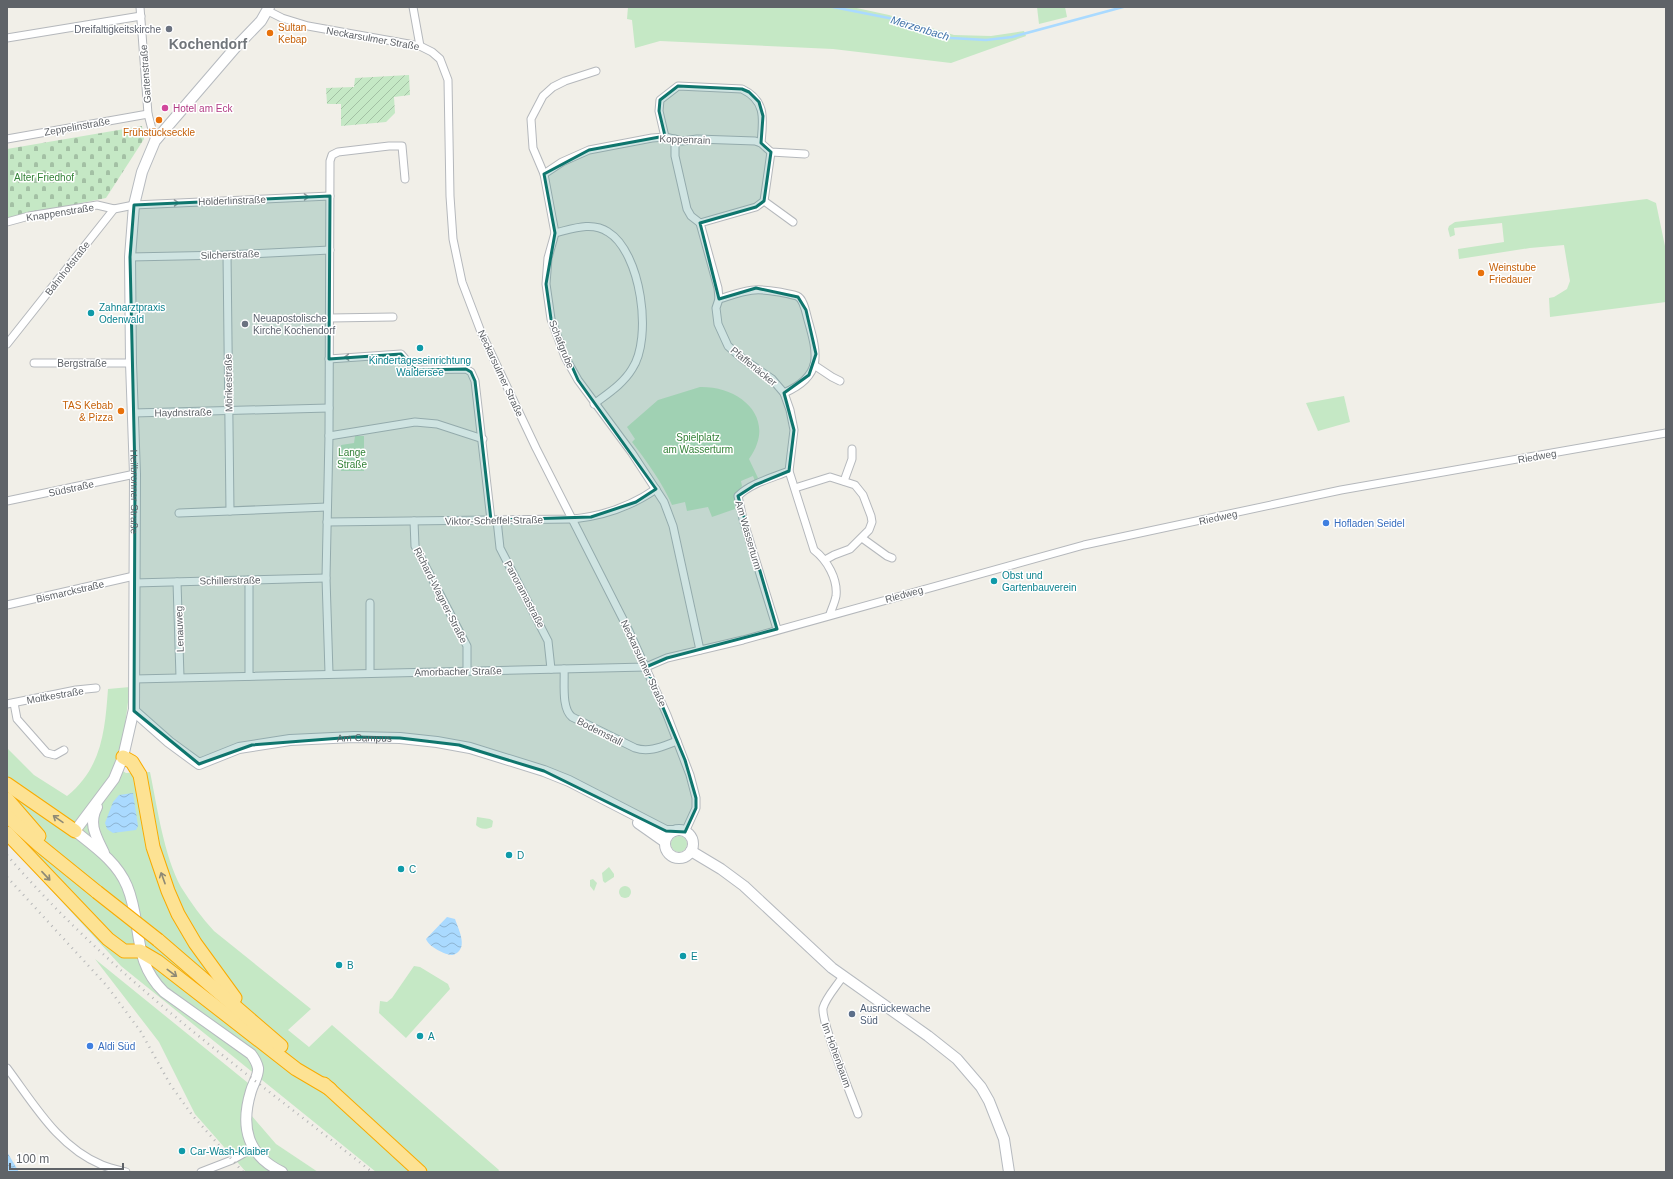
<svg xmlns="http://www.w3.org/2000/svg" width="1673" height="1179" font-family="Helvetica,sans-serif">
	<defs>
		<pattern id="cemetery-stones" width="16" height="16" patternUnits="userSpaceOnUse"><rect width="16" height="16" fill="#c5e8c5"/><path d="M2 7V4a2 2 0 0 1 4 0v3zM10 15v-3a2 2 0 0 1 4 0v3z" fill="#a3c0a4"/></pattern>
		<pattern id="garden-furrows" width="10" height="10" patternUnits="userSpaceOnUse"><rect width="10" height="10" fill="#c5e8c5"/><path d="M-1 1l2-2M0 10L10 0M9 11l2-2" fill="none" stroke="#a3c0a4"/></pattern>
		<pattern id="water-waves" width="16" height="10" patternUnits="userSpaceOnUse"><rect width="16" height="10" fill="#aadaff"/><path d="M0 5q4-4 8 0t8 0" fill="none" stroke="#8eb4d2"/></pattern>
	</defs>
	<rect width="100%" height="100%" fill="#f1efe8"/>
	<g fill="#c5e8c5">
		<path d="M628,7H852L889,15L954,35L991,36L1024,31L1026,36L951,63L833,49L660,41L635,48L632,20L627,19Z"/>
		<path d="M1037,7H1065L1067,17L1039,24Z"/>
		<path d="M1647,199L1656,203L1666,251V302L1550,317L1549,298L1554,297L1567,289L1570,281L1564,245L1530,248L1459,259L1458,249L1504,242L1502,223L1454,228L1455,235L1450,237L1448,229L1449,226L1455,222Z"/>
		<path d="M700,387C741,386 778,419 749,459L758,478L755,481L753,476L741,481L742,486L734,498L735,509L712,517L708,507L687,511L685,502L672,505C662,482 647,462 632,442L635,439L627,427L658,400Z"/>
		<path d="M1344,396L1350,422L1318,431L1306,403Z"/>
		<path d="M355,436H364V471H341V445L354,443Z"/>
		<path d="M130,687L123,740L114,766L126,773L150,772C157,806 164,856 181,887C191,903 202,918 214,931L311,1009L288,1030L309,1047L332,1025L499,1170L498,1172H376L121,966L7,842V748L34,775L67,796C102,768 105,730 108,689Z"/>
		<path d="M477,817L490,819L493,821L492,827C486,830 479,829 476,825Z"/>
		<circle cx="679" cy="844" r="8"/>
		<path d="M609,867L614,874V877L605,883L603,881L602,873Z"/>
		<path d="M593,879L597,883L594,891L590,886V880Z"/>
		<circle cx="625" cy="892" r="6"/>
		<path d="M95,959L253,1087L251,1115L276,1144L318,1172H246L195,1114L159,1042Z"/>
		<path d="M414,966L420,967L448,984L450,989L406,1038L379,1013L380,1001L387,1002L392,998Z"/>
	</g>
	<path fill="url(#cemetery-stones)" d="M142,126L144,139L106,198L7,218V149Z"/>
	<path fill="url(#garden-furrows)" d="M409,75L410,95L394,97L395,113L386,122L341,126V104H327L326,88L354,87L355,78Z"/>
	<g fill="url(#water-waves)">
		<path d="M133,793L138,826L136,830L113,833L107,829L105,823L113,802L119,795Z"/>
		<path d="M447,917L455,919C459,931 469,949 453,955C445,955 429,947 426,939Z"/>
		<path d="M7,1152L19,1172H7Z"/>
	</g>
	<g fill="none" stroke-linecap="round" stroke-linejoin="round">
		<path stroke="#aadaff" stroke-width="2.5" d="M833,7L904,21L924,30L951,38L986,40L1012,37L1123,7"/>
		<defs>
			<g id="street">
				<path d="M140,7L148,114L155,141"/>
				<path d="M413,7L420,46"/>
				<path d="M268,11L282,18L308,26L420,46L432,52L440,59L448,80L450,196L453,239L462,282L481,332L536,448L629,631L667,715L690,775L696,798V808L685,832"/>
				<path d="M7,38L141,16"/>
				<path d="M596,71L565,81L553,87L543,96L531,119L533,148L544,174L555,233L548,258L546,284L551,319L565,357L578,380L632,453L664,502L673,526L700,650"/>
				<path d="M665,137L659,111L660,100L678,86L742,89C767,101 763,120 761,143"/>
				<path d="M7,139L148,114"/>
				<path d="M675,139V156L687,209L691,216L700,223L718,288L719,299L716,308L718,324L728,346L743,359L772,379L784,393L790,410L794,430L789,471L814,550C827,560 838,579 836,596C835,602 832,608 830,614"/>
				<path d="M544,174L562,162L589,150L652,138L665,137L682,141L697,139L755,141L761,143L771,152L805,154"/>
				<path d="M764,201L793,222"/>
				<path d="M7,222L29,216L97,205L114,209"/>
				<path d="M700,223L756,207L764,201L771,152"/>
				<path d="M555,233C572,229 592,221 608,232C641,252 653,338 632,369C623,384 607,394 594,404"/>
				<path d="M227,255L230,511"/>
				<path d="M130,257L227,255L330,250"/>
				<path d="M719,299C745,291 751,287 779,292C784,293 791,294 797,296C804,299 806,313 808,320C818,355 823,376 784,393"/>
				<path d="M330,318L393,317"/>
				<path d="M7,344L114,209L134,205L330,196"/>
				<path d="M329,359L401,354L413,368L420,370L466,369L471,372L475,381L491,520"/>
				<path d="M34,363H131"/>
				<path d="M814,365L832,377L840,381"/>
				<path d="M133,413L329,408"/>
				<path d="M329,436L415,422L437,424L483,439"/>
				<path d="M844,481L852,459V449"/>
				<path d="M795,488L830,477L855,485L863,495L871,516L872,522L869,530L850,549L834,555L825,560"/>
				<path d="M7,501L135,474"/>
				<path d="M179,513L327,507"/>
				<path d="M497,520L500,548L548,641L551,669"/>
				<path d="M414,521L415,546L467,646V670"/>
				<path d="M327,522L573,519C604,516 630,507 656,489"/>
				<path d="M862,538L887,556L892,558"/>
				<path d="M177,582L180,677"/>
				<path d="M134,583L326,578"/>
				<path d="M370,603V673"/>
				<path d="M7,605L134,576"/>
				<path d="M777,629L743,519L738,496C751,483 772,478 789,471"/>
				<path d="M564,669C565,682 561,708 572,717L635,748C650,753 663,746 677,741"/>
				<path d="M329,673L326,578L329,436L330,161L332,155L338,152L389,146H402L405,179"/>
				<path d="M249,676V580"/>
				<path d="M134,679L646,667L667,658L743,640L1084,545L1341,490L1666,433"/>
				<path d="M14,703L17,719L47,753L55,755L64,750"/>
				<path d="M7,704L76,690L96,688"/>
				<path d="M843,976C837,986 826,997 823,1008C821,1023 851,1094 858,1114"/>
				<path d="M7,1068C34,1104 58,1147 102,1165C109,1168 118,1170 126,1172"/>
				<path d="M201,1172L232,1160L253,1148"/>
			</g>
			<g id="secondary">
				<path id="s1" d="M269,7L261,21L235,48L155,141L142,172L134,205L130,257L131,363L135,474L134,709L123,757L114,779L75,831C95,847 117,862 127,886C143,924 131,960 164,992L251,1054C254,1058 257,1063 258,1068C259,1075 253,1084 251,1091C240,1127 247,1155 282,1172"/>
				<path id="s2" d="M134,711L169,742L199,764L239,748L290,740L354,737L400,738L437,742L470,748L544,771L569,781L666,831H674"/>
				<path d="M97,807C88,824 96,836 104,853"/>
				<path d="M638,823L665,842"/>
				<circle cx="679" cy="844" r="14"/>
				<path d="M691,851L721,869L744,886L832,968L928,1036L957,1059L981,1087L989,1101L1004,1139L1009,1172"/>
			</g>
			<g id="highway">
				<path d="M123,757L132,762L140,775L153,847L168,891L178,914L195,943L235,998"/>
				<path d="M7,784L75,831"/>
				<path d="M7,799L39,836"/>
				<path d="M7,816L39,845L97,892"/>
				<path d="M7,833L108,939L124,951H140L157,961L296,1069L330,1089"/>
				<path d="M158,940L281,1046"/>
				<path d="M324,1084L420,1172"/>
			</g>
		</defs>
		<use href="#street" stroke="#b5b8bc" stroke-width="9"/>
		<use href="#secondary" stroke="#b6babf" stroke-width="12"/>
		<use href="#highway" stroke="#f9ab00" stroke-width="15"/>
		<use href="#street" stroke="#fff" stroke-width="7"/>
		<use href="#secondary" stroke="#fff" stroke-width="10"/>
		<use href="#highway" stroke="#fde293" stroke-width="13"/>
		<g stroke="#b6b7b8" stroke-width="2.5" stroke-dasharray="1 5" stroke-linecap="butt">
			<path d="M7,855C112,978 246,1072 372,1172"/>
			<path d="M7,877L107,986L141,1032L170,1084L192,1115L243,1172"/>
		</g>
		<defs>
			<path id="highway-bridge" d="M97,892L158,940"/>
		</defs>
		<use href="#highway-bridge" stroke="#f9ab00" stroke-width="15" stroke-linecap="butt"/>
		<use href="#highway-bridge" stroke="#fde293" stroke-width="13"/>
	</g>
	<defs><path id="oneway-shaft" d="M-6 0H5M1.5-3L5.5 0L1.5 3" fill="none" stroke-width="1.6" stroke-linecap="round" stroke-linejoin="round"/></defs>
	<g stroke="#979a9d">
		<use href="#oneway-shaft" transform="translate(303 197) rotate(-2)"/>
		<use href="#oneway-shaft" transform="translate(173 203) rotate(-2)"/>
		<use href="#oneway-shaft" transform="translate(350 357) rotate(177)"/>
	</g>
	<g stroke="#8e8975">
		<use href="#oneway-shaft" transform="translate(58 819) rotate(-145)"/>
		<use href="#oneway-shaft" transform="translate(46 876) rotate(47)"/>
		<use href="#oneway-shaft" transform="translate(163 878) rotate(-110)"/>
		<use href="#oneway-shaft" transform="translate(172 973) rotate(37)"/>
	</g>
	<path fill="#0f766e" fill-opacity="0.2" stroke="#0f766e" stroke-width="3" stroke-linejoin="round" d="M678,86L742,89L749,92L759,102L763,116L761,143L771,152L764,201L756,207L700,223L719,299L756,288L798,297L806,310L816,354L809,375L784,393L794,430L789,471L755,485L738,496L777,629L667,658L646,667L685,760L696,798V808L685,832L666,831L544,771L459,745L400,738L354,737L252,745L199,764L134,711L135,474L130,257L134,205L330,196L329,359L401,354L413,368L420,370L466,369L471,372L475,381L491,520L591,517L636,502L656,489L578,380L551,319L546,284L555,233L544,174L589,150L665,136L659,111L660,100Z"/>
	<g fill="#6b7280" stroke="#fff" stroke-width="1.5">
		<circle cx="169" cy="29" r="4"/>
		<circle cx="245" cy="324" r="4"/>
	</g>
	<g fill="#e8710a" stroke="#fff" stroke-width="1.5">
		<circle cx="270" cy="33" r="4"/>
		<circle cx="159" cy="120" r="4"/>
		<circle cx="1481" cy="273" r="4"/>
		<circle cx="121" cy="411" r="4"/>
	</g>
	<circle fill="#d1479c" stroke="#fff" stroke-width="1.5" cx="165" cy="108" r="4"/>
	<g fill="#0f9aa8" stroke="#fff" stroke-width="1.5">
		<circle cx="91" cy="313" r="4"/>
		<circle cx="420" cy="348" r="4"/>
		<circle cx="994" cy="581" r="4"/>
		<circle cx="509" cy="855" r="4"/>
		<circle cx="401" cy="869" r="4"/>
		<circle cx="683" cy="956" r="4"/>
		<circle cx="339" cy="965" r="4"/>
		<circle cx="420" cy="1036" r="4"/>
		<circle cx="182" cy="1151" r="4"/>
	</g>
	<g fill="#3f7fe0" stroke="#fff" stroke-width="1.5">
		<circle cx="1326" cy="523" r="4"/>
		<circle cx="90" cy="1046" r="4"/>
	</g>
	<circle fill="#5c6f8a" stroke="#fff" stroke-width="1.5" cx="852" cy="1014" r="4"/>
	<g text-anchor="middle" stroke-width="3" stroke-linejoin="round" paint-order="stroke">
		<g font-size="10" fill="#c56008" stroke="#fff" text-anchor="start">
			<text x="278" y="31">Sultan<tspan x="278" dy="12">Kebap</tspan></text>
			<text x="159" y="136" text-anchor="middle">Frühstückseckle</text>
			<text x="1489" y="271">Weinstube<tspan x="1489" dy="12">Friedauer</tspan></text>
			<text x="113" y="409" text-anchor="end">TAS Kebab<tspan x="113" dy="12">&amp; Pizza</tspan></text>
		</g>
		<g font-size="10" fill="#5b616d" stroke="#fff" text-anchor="end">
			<text x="161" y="33">Dreifaltigkeitskirche</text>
			<text x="253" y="322" text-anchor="start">Neuapostolische<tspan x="253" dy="12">Kirche Kochendorf</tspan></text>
		</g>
		<g font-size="10" fill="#5f6368" stroke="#fff">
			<text transform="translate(373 38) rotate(10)" y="4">Neckarsulmer Straße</text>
			<text transform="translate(145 74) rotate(-94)" y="4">Gartenstraße</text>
			<text transform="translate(77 126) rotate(-10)" y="4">Zeppelinstraße</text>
			<text transform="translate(685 139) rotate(2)" y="4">Koppenrain</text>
			<text transform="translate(232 200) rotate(-2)" y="4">Hölderlinstraße</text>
			<text transform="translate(60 212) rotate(-9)" y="4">Knappenstraße</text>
			<text transform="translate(230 254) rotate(-2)" y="4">Silcherstraße</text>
			<text transform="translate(67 268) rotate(-52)" y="4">Bahnhofstraße</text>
			<text transform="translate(562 344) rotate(68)" y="4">Schafgrube</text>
			<text x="82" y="367">Bergstraße</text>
			<text transform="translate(754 366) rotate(39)" y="4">Pfaffenäcker</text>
			<text transform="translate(501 373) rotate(65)" y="4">Neckarsulmer Straße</text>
			<text transform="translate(228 383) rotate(-91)" y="4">Mörikestraße</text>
			<text transform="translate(183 412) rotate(-1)" y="4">Haydnstraße</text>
			<text transform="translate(1537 456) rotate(-10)" y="4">Riedweg</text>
			<text transform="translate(71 488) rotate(-12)" y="4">Südstraße</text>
			<text dy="4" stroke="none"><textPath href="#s1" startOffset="531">Heilbronner Straße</textPath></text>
			<text transform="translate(1218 517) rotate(-12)" y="4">Riedweg</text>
			<text transform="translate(494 520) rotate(-1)" y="4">Viktor-Scheffel-Straße</text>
			<text transform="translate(749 535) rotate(74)" y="4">Am Wasserturm</text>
			<text transform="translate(230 580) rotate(-1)" y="4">Schillerstraße</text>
			<text transform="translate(70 591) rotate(-13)" y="4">Bismarckstraße</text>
			<text transform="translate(525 594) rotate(62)" y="4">Panoramastraße</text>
			<text transform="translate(904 594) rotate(-15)" y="4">Riedweg</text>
			<text transform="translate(441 595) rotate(63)" y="4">Richard-Wagner-Straße</text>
			<text transform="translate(179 629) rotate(-92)" y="4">Lenauweg</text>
			<text transform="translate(644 663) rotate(65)" y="4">Neckarsulmer Straße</text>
			<text transform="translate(458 671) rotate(-1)" y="4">Amorbacher Straße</text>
			<text transform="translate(55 695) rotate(-10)" y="4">Moltkestraße</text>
			<text transform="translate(600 731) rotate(27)" y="4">Bodemstall</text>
			<text dy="4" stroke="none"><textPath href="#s2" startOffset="253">Am Campus</textPath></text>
			<text transform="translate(837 1055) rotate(70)" y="4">Im Hohenbaum</text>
		</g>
		<g font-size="10" fill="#b23c85" stroke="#fff" text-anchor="start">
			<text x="173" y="112">Hotel am Eck</text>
		</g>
		<g font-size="10" fill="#348238" stroke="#fff">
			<text x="44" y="181">Alter Friedhof</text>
			<text x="698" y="441">Spielplatz<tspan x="698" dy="12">am Wasserturm</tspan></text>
			<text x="352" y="456">Lange<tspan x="352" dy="12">Straße</tspan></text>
		</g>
		<g font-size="10" fill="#0d838f" stroke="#fff" text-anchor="start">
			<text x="99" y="311">Zahnarztpraxis<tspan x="99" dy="12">Odenwald</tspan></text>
			<text x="420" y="364" text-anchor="middle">Kindertageseinrichtung<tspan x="420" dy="12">Waldersee</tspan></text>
			<text x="1002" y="579">Obst und<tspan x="1002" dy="12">Gartenbauverein</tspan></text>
			<text x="517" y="859">D</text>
			<text x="409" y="873">C</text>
			<text x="691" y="960">E</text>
			<text x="347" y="969">B</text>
			<text x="428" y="1040">A</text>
			<text x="190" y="1155">Car-Wash-Klaiber</text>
		</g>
		<g font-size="10" fill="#366cbe" stroke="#fff" text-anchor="start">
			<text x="1334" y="527">Hofladen Seidel</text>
			<text x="98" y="1050">Aldi Süd</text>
		</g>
		<g font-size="10" fill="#4e5e75" stroke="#fff" text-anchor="start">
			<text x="860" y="1012">Ausrückewache<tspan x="860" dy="12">Süd</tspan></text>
		</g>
		<g font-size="11" font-style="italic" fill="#4174aa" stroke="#fff">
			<text transform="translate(920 28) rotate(17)" y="4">Merzenbach</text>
		</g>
		<g font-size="14" font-weight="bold" fill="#70757a" stroke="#fff">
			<text x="208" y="49">Kochendorf</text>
		</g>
	</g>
	<rect width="1673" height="1179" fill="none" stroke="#5f6368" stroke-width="16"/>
	<path d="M10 1163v6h113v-6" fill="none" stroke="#5f6368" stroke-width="2"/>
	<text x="16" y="1163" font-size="12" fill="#5f6368" stroke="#ffffff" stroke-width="3" paint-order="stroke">100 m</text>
</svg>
